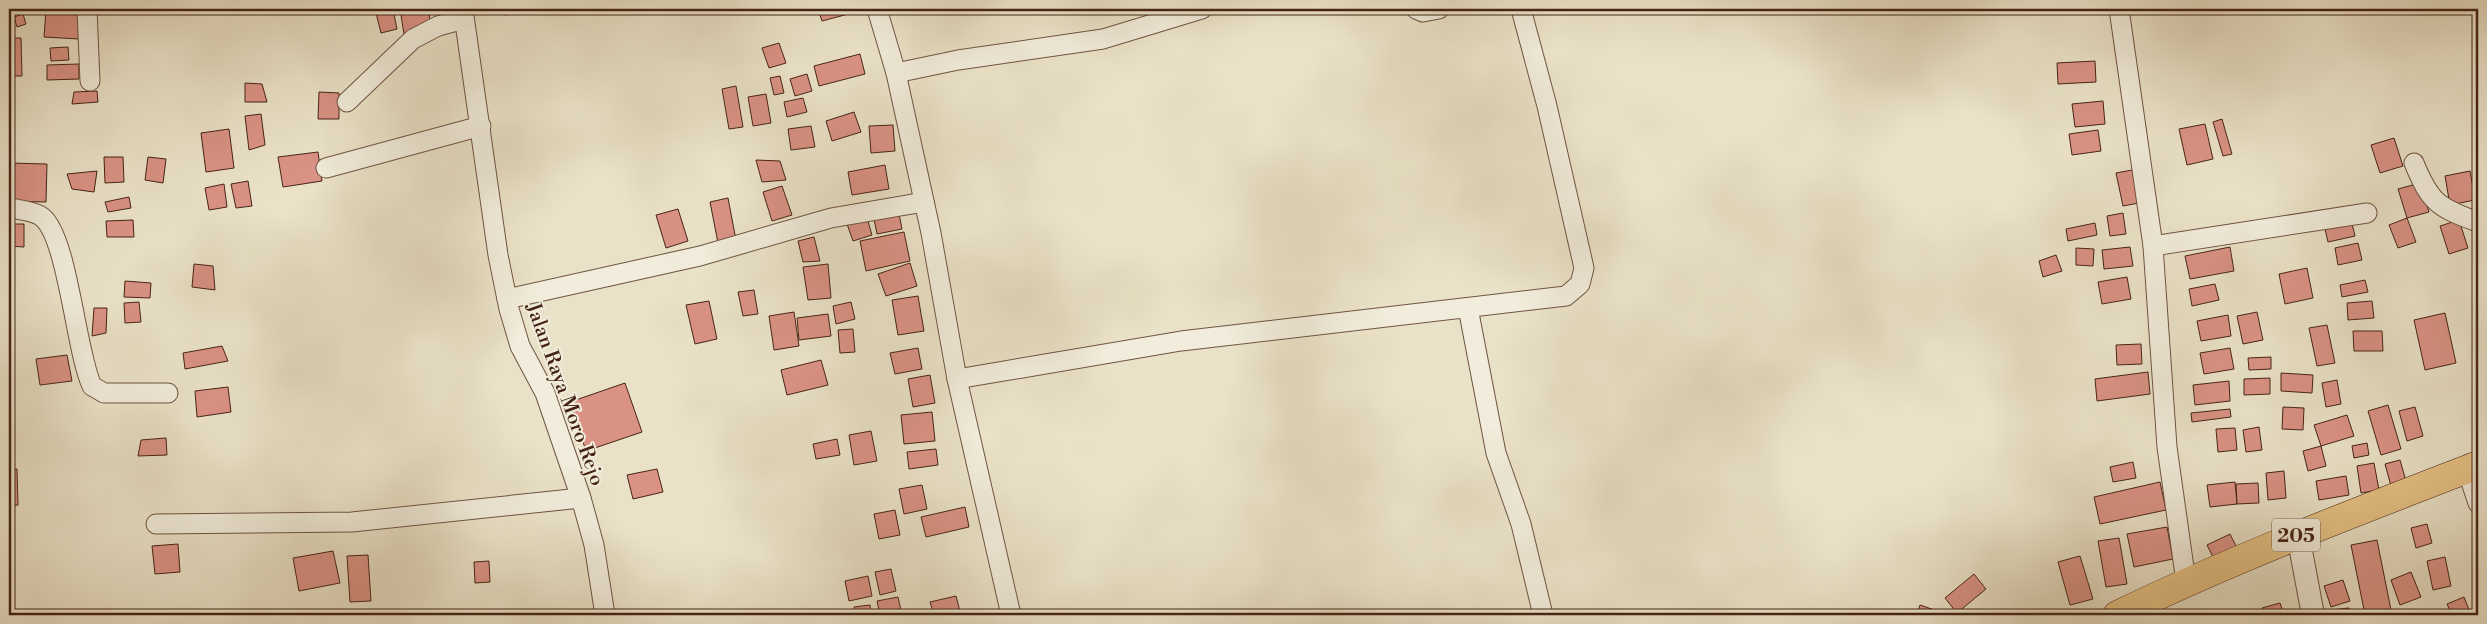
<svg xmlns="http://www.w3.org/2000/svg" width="2487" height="624" font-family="'Libre Bodoni',serif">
	<rect width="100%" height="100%" fill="#eae2c8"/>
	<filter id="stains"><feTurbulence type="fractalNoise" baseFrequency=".004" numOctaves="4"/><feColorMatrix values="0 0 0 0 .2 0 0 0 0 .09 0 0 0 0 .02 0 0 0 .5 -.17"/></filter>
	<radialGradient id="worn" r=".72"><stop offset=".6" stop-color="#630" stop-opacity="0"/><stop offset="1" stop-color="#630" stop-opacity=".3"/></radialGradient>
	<g fill="#da9285" stroke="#462415">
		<path d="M375,9H393L397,29L381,33Z"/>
		<path d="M400,9H428L432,29L404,34Z"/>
		<path d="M504,9H549L505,15Z"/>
		<path d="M818,9H851L852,13L822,21Z"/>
		<path d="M46,10L80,13L79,39L44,37Z"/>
		<path d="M23,14L26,24L17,27L14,17Z"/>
		<path d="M9,38H21L22,76H9Z"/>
		<path d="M779,43L786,63L769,68L762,48Z"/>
		<path d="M68,47L69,60L51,61L50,48Z"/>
		<path d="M860,54L865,74L819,86L814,66Z"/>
		<path d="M2095,61L2096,82L2058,84L2057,63Z"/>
		<path d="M79,64V79L47,80V65Z"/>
		<path d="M807,74L812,91L795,96L790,79Z"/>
		<path d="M780,76L784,93L774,95L770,78Z"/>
		<path d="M245,83L262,84L267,102H245Z"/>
		<path d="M736,86L743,127L729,129L722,89Z"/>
		<path d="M97,91L98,102L72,104L74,92Z"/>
		<path d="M319,92L339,93V119H318Z"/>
		<path d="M766,94L771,123L753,126L748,97Z"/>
		<path d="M803,98L807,112L787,117L784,102Z"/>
		<path d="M2103,101L2105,124L2075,127L2072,104Z"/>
		<path d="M854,112L861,132L832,141L826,121Z"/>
		<path d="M261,114L265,145L249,150L245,116Z"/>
		<path d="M2222,119L2232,154L2223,156L2213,122Z"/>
		<path d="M9,121H11L9,150Z"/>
		<path d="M2205,124L2213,159L2187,165L2179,129Z"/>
		<path d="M893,125L895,151L871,153L869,126Z"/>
		<path d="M811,126L815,147L791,150L788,129Z"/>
		<path d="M229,129L234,168L206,172L201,133Z"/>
		<path d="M2098,130L2101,151L2072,155L2069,134Z"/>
		<path d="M2394,138L2403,166L2380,173L2371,145Z"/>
		<path d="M318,152L322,181L283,187L278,157Z"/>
		<path d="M104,157H123L124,182L105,183Z"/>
		<path d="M148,157L166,159L163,183L145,180Z"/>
		<path d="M756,160L780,161L786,180L762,182Z"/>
		<path d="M9,163L47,164L46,202L9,201Z"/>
		<path d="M885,165L889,189L852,195L848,172Z"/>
		<path d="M2132,170L2139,203L2123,206L2116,173Z"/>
		<path d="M97,171L94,192L72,189L67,174Z"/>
		<path d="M2470,171L2475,200L2450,205L2445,176Z"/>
		<path d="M248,181L252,206L236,208L231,184Z"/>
		<path d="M2420,183L2429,212L2407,218L2398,189Z"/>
		<path d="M224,184L227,207L209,210L205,188Z"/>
		<path d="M782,186L792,215L772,221L763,192Z"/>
		<path d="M129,197L131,208L108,212L105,202Z"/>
		<path d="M728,198L736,240L718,243L710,202Z"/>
		<path d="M678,209L688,241L666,248L656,215Z"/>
		<path d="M898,209L902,229L877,234L873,214Z"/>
		<path d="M2123,213L2126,234L2110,236L2107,216Z"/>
		<path d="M867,218L872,235L853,241L847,224Z"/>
		<path d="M2407,218L2416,242L2398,248L2389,225Z"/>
		<path d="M2351,219L2355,236L2328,242L2324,225Z"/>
		<path d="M133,220L134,237H107L106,221Z"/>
		<path d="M2459,220L2468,248L2449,254L2440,226Z"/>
		<path d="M2095,223L2097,235L2068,241L2066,229Z"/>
		<path d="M9,224H24V247L9,246Z"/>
		<path d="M904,232L910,261L866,271L860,241Z"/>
		<path d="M814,237L820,261L803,262L798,241Z"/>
		<path d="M2358,243L2362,260L2338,265L2335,248Z"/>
		<path d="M2130,247L2133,266L2104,269L2102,250Z"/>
		<path d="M2230,247L2234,271L2190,279L2185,256Z"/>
		<path d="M2076,248L2094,249L2093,266L2076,265Z"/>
		<path d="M2056,255L2062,271L2043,277L2039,261Z"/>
		<path d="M910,263L917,286L886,296L878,274Z"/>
		<path d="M194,264L213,266L215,290L192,287Z"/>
		<path d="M828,264L831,298L808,300L803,267Z"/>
		<path d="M2307,268L2313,298L2285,304L2279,274Z"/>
		<path d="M2127,277L2131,299L2102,304L2098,282Z"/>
		<path d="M2365,280L2368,292L2342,297L2340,285Z"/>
		<path d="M125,281L151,283L150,298L124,297Z"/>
		<path d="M2215,284L2219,300L2192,306L2189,289Z"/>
		<path d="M754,290L758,314L743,316L738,292Z"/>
		<path d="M918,296L924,331L898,335L892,300Z"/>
		<path d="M709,301L717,339L695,344L686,305Z"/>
		<path d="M2372,301L2374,318L2348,320L2347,303Z"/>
		<path d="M139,302L141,322L125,323L124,303Z"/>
		<path d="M851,302L855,319L836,324L833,306Z"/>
		<path d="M94,308H107L106,333L92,336Z"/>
		<path d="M794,312L799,346L774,350L769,316Z"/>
		<path d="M2257,312L2263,340L2243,344L2237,316Z"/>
		<path d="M2445,313L2456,363L2425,370L2414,320Z"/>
		<path d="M828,314L831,336L799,340L797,318Z"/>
		<path d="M2228,315L2231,336L2201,341L2197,321Z"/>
		<path d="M2327,325L2335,363L2317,366L2309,328Z"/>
		<path d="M853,329L855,352L840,353L838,330Z"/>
		<path d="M2353,331H2382L2383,351H2354Z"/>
		<path d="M2141,344L2142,364L2117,365L2116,345Z"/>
		<path d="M222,346L228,361L185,369L183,353Z"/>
		<path d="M918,348L922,369L895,374L890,353Z"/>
		<path d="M2230,348L2234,369L2204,374L2200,353Z"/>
		<path d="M67,355L72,381L40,385L36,359Z"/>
		<path d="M2271,357V369L2249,370L2248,358Z"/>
		<path d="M821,360L828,385L787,395L781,370Z"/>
		<path d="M2148,372L2150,394L2097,401L2095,379Z"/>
		<path d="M2281,373L2313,375L2312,393L2281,391Z"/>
		<path d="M930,375L935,403L913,407L908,379Z"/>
		<path d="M2270,378V394L2244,395V379Z"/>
		<path d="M2337,380L2341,404L2326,407L2322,383Z"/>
		<path d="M2229,381L2230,401L2195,405L2193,385Z"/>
		<path d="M625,383L642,432L586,451L570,402Z"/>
		<path d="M228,387L231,412L197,417L195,391Z"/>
		<path d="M2388,405L2401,449L2381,455L2368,411Z"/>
		<path d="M2283,407L2304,408L2303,430L2282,429Z"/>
		<path d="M2415,407L2423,436L2407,441L2399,411Z"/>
		<path d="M2230,409L2231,417L2192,422L2191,413Z"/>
		<path d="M932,412L935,441L904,444L901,415Z"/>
		<path d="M2347,415L2354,436L2321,446L2314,425Z"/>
		<path d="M2259,427L2262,450L2246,452L2243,430Z"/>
		<path d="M2235,428L2237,450L2218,452L2216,429Z"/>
		<path d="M871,431L877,461L854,465L849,435Z"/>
		<path d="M166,438L167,455L138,456L141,440Z"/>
		<path d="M837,439L840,455L816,459L813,444Z"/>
		<path d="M2367,443L2369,455L2354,458L2352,446Z"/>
		<path d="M2321,446L2326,466L2308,471L2303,451Z"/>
		<path d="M936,449L938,465L909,469L907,452Z"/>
		<path d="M2400,460L2406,481L2391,486L2385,464Z"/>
		<path d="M2133,462L2136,478L2113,482L2110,467Z"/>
		<path d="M2374,463L2379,490L2361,493L2357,466Z"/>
		<path d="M9,469H17L18,505L9,506Z"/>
		<path d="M657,469L663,492L633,499L627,475Z"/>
		<path d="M2284,471L2286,498L2268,500L2266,473Z"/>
		<path d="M2346,476L2349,495L2319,500L2316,481Z"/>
		<path d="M2160,482L2166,510L2100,524L2094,497Z"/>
		<path d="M2235,482L2237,504L2210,507L2207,485Z"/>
		<path d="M2258,483L2259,503L2237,504L2236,484Z"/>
		<path d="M922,485L927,509L904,514L899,489Z"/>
		<path d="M965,507L969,527L926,537L921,517Z"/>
		<path d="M895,510L900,535L879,539L874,514Z"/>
		<path d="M2427,524L2432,543L2416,548L2411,528Z"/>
		<path d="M2167,527L2173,559L2134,567L2127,534Z"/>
		<path d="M2230,534L2237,548L2214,559L2207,545Z"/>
		<path d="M2119,538L2127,584L2106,587L2098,541Z"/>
		<path d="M2377,540L2392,615H2365L2351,545Z"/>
		<path d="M178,544L180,572L155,574L152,546Z"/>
		<path d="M333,551L340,583L299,591L293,558Z"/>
		<path d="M368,555L371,601L350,602L347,556Z"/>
		<path d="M2080,556L2093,599L2070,605L2058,562Z"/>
		<path d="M2445,557L2451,586L2433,590L2427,561Z"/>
		<path d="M489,561L490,582L475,583L474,562Z"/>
		<path d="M891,569L896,591L880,595L875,572Z"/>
		<path d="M2411,572L2421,597L2400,605L2391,580Z"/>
		<path d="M1974,574L1986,589L1957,613L1945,598Z"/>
		<path d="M868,576L872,596L849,601L845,581Z"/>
		<path d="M2343,580L2350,601L2331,607L2324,586Z"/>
		<path d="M956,596L961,615H934L930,602Z"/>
		<path d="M898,597L902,615H880L877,601Z"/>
		<path d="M2464,597L2471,615H2452L2447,604Z"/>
		<path d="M2280,603L2284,615H2265L2262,608Z"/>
		<path d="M870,605L871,615H854V607Z"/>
		<path d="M1920,605L1946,614L1945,615H1917Z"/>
		<path d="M2349,608L2351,615H2330V610Z"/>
	</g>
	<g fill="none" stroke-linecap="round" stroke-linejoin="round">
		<defs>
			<g id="minor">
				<path d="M87,9L90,81"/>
				<path d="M463,9L498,255L509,309L520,346L545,393L581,498L594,545L605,615"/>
				<path d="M877,9L896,73L931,233L957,379L1011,615"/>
				<path d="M1416,9L1423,12L1439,9"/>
				<path d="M2119,9L2153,246L2167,447L2186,582"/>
				<path d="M896,73L958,60L1103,39L1202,9"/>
				<path d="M347,102L413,39L438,26L464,19"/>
				<path d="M2414,163C2430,202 2438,208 2478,222"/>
				<path d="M326,168L481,126"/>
				<path d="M9,207C19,211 33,210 42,217C68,237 76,353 92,386L104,393H168"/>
				<path d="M2153,246L2367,213"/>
				<path d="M507,299L700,256L831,218L924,202"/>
				<path d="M1468,308L1496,453L1521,524L1543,615"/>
				<path d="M957,379L1181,341L1566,296L1580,284L1584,268L1547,106L1521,9"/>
				<path d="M2467,470L2478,503"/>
				<path d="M156,524L352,522L581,498"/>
			</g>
			<path id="tertiary" d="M2298,535L2313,615"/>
			<path id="primary" d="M2117,615C2235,558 2356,512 2478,465"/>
		</defs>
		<use href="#minor" stroke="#6f5442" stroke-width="21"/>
		<use href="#tertiary" stroke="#6f5442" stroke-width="24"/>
		<use href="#primary" stroke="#462415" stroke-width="29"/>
		<use href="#minor" stroke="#f1ecdb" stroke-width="19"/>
		<use href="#tertiary" stroke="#f1ecdb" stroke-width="22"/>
		<use href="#primary" stroke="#e5c184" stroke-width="28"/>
	</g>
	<g text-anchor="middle" stroke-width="4" stroke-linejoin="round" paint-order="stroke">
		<rect fill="#f1ecdb" stroke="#796050" stroke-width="1" x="2272" y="518.5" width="48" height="33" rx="4"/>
		<g font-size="19" font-weight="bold" fill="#462415">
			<text x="2296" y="542">205</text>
		</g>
		<g font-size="20" fill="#462415" stroke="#f1ecdb">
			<text transform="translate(566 394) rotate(70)" y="7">Jalan Raya Moro Rejo</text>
		</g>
	</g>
	<rect width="2487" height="624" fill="none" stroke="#eae2c8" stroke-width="30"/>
	<rect x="10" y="10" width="2467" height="604" fill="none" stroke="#462415" stroke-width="2.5"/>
	<rect x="15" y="15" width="2457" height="594" fill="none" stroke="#462415"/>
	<rect width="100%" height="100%" filter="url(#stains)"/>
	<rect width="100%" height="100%" fill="url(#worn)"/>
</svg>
